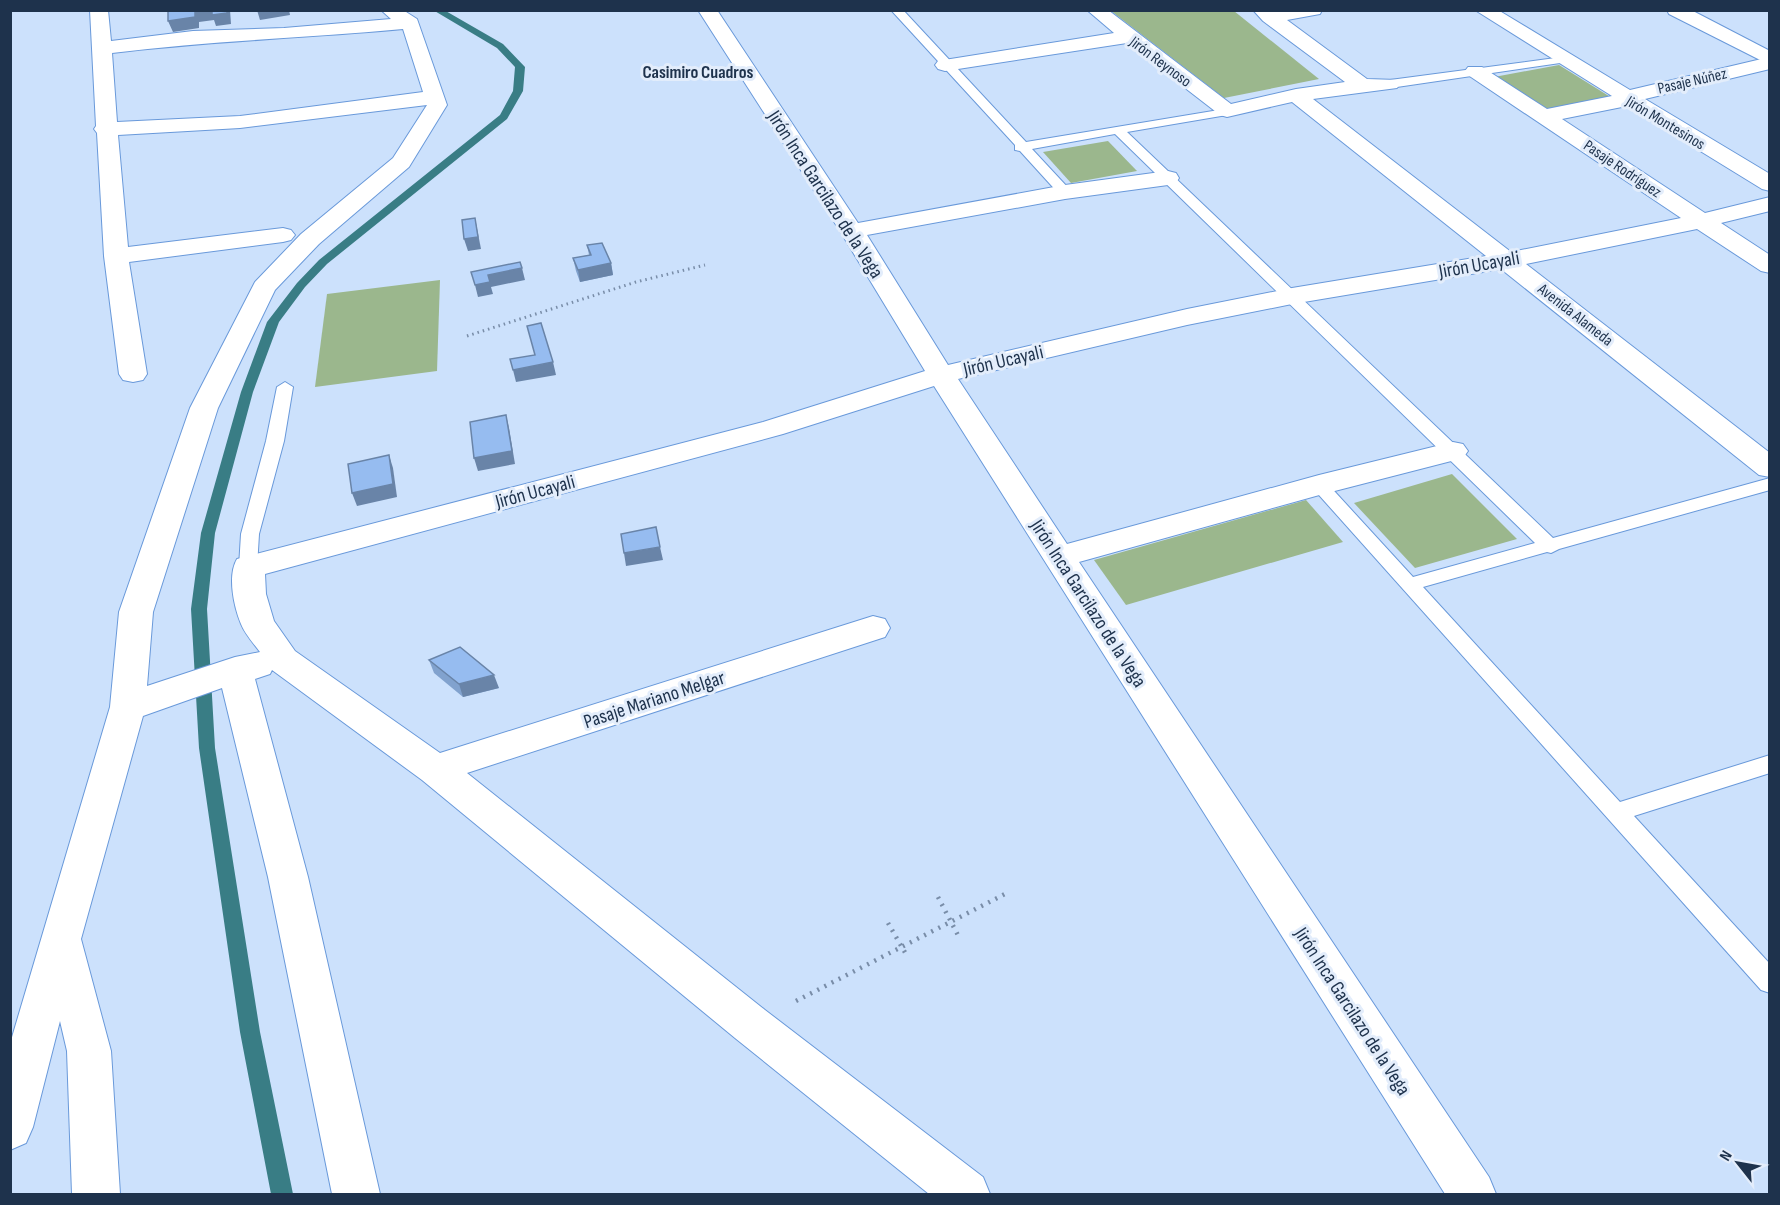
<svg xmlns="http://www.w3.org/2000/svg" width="1780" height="1205" font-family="'Sofia Sans Condensed',sans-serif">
	<rect width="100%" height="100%" fill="#cce1fc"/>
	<g fill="#9bb78d">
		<path d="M1111,11H1234L1319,79L1224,98Z"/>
		<path d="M1559,65L1612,98L1546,110L1494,77Z"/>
		<path d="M1108,141L1137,171L1071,183L1043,152Z"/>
		<path d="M440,280L437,371L315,387L327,294Z"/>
		<path d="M1452,474L1517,539L1415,568L1354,503Z"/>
		<path d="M1306,500L1343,542L1126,605L1094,560Z"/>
	</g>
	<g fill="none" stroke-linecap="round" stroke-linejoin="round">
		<path fill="#397d85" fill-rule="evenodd" d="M433,10H444L503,44L525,67L523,91L507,119L327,264L305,287L279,322L253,392L215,533L207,609L215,748L260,1032L293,1194H271L240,1032L199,748L191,609L201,533L241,392L267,322L297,283L319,260L500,115L513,91L515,67L497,48Z"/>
		<defs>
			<g id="service">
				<path d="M891,10H903L1026,142L1231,108L1233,111L1231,114L1227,115L1127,132L1553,538L1770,478V490L1559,549L1551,553L1547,552L1423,587L1620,802L1770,755V773L1634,816L1770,964V993L1761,990L1310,485L1313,481H1325L1413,577L1535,543L1115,134L1032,149L1072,192L1070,195H1060L1020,151L1015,150V145Z"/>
				<path d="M1563,57L1569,60L1567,62L1390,88L1384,84L1390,80Z"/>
				<path d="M285,382L293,387L284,441L259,534L257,567L255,572L248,574L241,572L239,567L241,534L266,441L277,387Z"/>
			</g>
			<path id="minor" d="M90,10H108L111,41L193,31L284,28L391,19L381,10H403L417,19L447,105L409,167L319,244L275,290L218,408L153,612L147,686L235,657L260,652C254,644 245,634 241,624C234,607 227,576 237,559L763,422L925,371L840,231L698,10H717L858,223L1065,185L1168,171L1176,173L1179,178L1176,183L1168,185L1065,199L867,235L948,365L1187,309L1292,288L1486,256L1292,102L1227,117L1220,115L1127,43L945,71L938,69L935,65L938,61L1114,33L1087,10H1108L1231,104L1296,89L1345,82L1263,21L1253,10H1322L1320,14L1287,20L1367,79L1397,80L1400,84L1397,88L1313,99L1511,252L1681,218L1468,75L1465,71L1468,67H1482L1547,109L1612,96L1475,10H1498L1630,90L1770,57V69L1645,99L1770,174V191L1762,189L1627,106L1562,119L1705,213L1770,197V211L1721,223L1770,255V273L1761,271L1697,229L1526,264L1770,453V477L1759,475L1501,269L1292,304L1187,325L958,379L1067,544L1319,475L1453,442L1463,444L1468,451L1463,458L1323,494L1079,562L1489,1177L1496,1194H1445L934,386L783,434L265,574L266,594L274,621L295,651L440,753L873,616L885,619L890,628L885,637L467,773L765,1010L983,1177L990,1194H929L735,1038L422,780L272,670L270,674L255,679L308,877L380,1194H332L268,877L222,688L143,716L81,939L111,1051L120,1194H72L67,1051L60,1021L33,1127L26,1143L10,1150V1044L110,707L119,612L190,408L255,282L301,234L393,158L427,105L240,128L118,135L128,247L283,228L291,230L295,235L291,240L283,242L129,262L147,374L143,380L133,382L123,380L119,374L104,256L97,133L94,129L96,126ZM403,29L423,92L240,116L117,122L112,53C208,41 306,38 403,29Z"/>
			<path id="tertiary" d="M1667,10H1691L1770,51V65L1669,14Z"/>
		</defs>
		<use href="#service" stroke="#6999da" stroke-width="2"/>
		<use href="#minor" stroke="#6999da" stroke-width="2"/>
		<use href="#tertiary" stroke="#6999da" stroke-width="2"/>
		<path stroke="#798da8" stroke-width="3" stroke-dasharray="1.5 4" stroke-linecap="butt" d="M467,336L636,282L705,265"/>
		<g stroke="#798da8" stroke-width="4.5" stroke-dasharray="2 6" stroke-linecap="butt">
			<path d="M938,897L960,939"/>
			<path d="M888,923L907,956"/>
			<path d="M796,1001L1005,894"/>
		</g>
		<use href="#service" fill="#fff" fill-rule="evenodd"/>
		<use href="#minor" fill="#fff" fill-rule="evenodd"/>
		<use href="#tertiary" fill="#fff" fill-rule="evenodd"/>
	</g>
	<g fill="#81a2ce">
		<path d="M587,245L611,263L613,275L580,282L576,271L573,258L589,255Z"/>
		<path d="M429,660L499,688L463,697L434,673Z"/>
	</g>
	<g fill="#6984a8">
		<path d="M201,10H230L231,24L216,26L214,20L199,22V28L173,32L168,21L195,11Z"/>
		<path d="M257,10H289L290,15L260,20Z"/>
		<path d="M475,218L481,249L468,251L464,239Z"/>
		<path d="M611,263L613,275L580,282L578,270Z"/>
		<path d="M522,268L525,280L491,287L493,294L478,297L475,285L488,275Z"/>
		<path d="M553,362L556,375L516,382L513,370Z"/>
		<path d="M506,415L509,428L515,464L478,471L474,458Z"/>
		<path d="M389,455L393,468L397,497L357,506L352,493Z"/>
		<path d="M660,547L663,560L626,566L624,553Z"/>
		<path d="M494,675L499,688L463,697L459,684Z"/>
	</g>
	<g fill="#96bcf0" stroke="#6984a8" stroke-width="1.5">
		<path d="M168,10H201L195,11V17L168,21Z"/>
		<path d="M212,10H227V13L212,15Z"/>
		<path d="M475,218L478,237L464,239L462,220Z"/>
		<path d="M602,243L611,263L578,270L573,258L591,255L587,245Z"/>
		<path d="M520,262L522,268L488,275L490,282L475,285L471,272Z"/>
		<path d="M541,323L553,362L513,370L510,359L535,355L527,326Z"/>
		<path d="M506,415L512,451L474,458L470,422Z"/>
		<path d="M389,455L393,484L352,493L348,464Z"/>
		<path d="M656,527L660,547L624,553L621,534Z"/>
		<path d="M460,647L494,675L459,684L429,660Z"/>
	</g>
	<g text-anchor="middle" stroke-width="6" stroke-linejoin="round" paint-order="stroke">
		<g font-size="16" fill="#1e324c" stroke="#e3edfb">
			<text transform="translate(1161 61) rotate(37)" y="6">Jirón Reynoso</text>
			<text transform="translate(1692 80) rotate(-13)" y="6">Pasaje Núñez</text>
			<text transform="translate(1666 122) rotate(31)" y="6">Jirón Montesinos</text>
			<text transform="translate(1623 168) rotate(34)" y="6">Pasaje Rodríguez</text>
			<text transform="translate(1576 314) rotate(38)" y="6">Avenida Alameda</text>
		</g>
		<g font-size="18" font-weight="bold" fill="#1e324c" stroke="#e3edfb">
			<text x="698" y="78">Casimiro Cuadros</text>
		</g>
		<g font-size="20" fill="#1e324c" stroke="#e3edfb">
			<text transform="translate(826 194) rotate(57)" y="7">Jirón Inca Garcilazo de la Vega</text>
			<text transform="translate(1479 264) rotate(-10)" y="7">Jirón Ucayali</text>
			<text transform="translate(1003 360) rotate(-13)" y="7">Jirón Ucayali</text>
			<text transform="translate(535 491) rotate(-15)" y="7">Jirón Ucayali</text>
			<text transform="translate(1089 603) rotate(57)" y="7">Jirón Inca Garcilazo de la Vega</text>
			<text transform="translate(654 699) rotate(-18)" y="7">Pasaje Mariano Melgar</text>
			<text transform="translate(1353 1011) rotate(57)" y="7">Jirón Inca Garcilazo de la Vega</text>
		</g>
	</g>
	<rect width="1780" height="1205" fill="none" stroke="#1e324c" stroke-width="24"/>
	<g transform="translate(1738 1163) rotate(301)" stroke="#e3edfb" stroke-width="4.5" paint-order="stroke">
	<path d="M0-4.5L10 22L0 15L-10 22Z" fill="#1e324c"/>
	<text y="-9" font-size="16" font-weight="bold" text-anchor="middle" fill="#1e324c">N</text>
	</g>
</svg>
